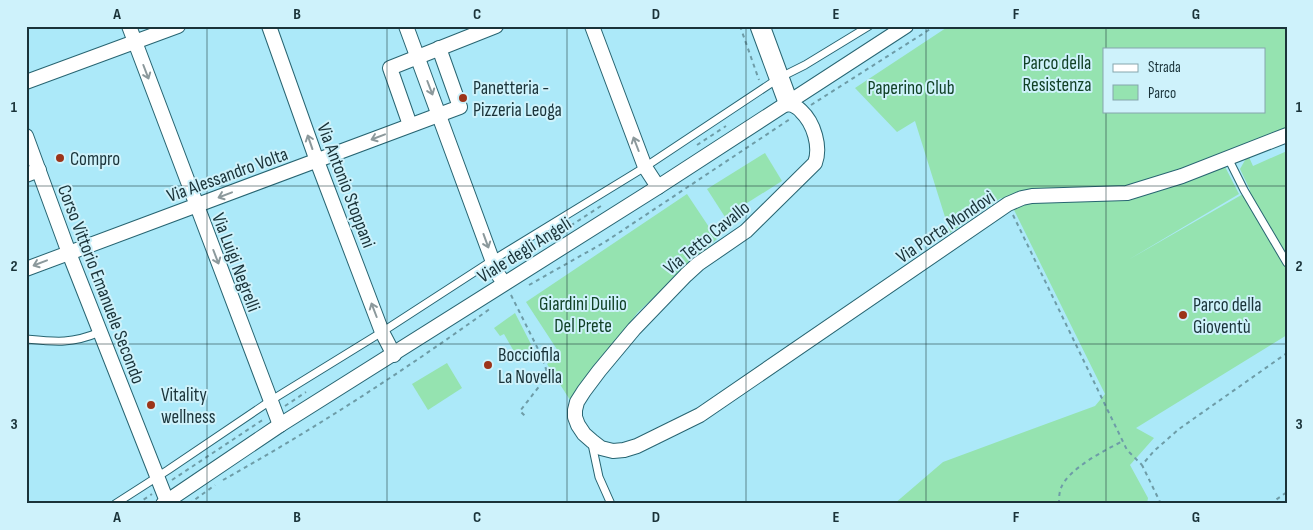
<svg xmlns="http://www.w3.org/2000/svg" width="1313" height="530" font-family="'Sofia Sans Condensed',sans-serif">
	<rect width="100%" height="100%" fill="#ace9f9"/>
	<g fill="#95e3b0" fill-rule="evenodd">
		<path d="M949,26H1287V128L1219,155L1239,194L1128,260L1250,190L1240,169L1248,155L1253,166L1287,151V335L1136,428L1154,438L1130,465L1148,498L1147,504H894L943,462L1095,406L1105,394L1014,210L1001,198L950,233L915,121L897,132L855,88ZM1104,49H1264V111H1104Z"/>
		<path d="M765,153L782,181L725,217L707,189Z"/>
		<path d="M687,194L717,239L638,312L570,400L547,364L560,354L526,302Z"/>
		<path d="M515,313L535,352L520,362L504,334L500,336L494,328Z"/>
		<path d="M447,363L462,388L428,410L412,384Z"/>
	</g>
	<g fill="none" stroke-linecap="round" stroke-linejoin="round">
		<defs>
			<g id="lane">
				<path d="M1228,158L1244,190L1287,263"/>
				<path d="M26,339C56,342 71,344 100,332"/>
				<path d="M592,444L599,477L611,504"/>
				<path d="M115,504L168,470L270,401L382,332L493,260L645,167L779,78L805,65L869,26"/>
			</g>
			<g id="street">
				<path d="M129,26L280,425"/>
				<path d="M269,26L317,161L382,332L394,355"/>
				<path d="M406,26L497,273L504,283"/>
				<path d="M592,26L645,167L658,187"/>
				<path d="M26,82L178,26"/>
				<path d="M788,102C792,105 798,107 801,111C814,123 821,147 815,163L746,231L698,264L686,275L634,329L599,371L584,391L577,402L575,410V417L578,425L584,434L592,441L601,448L613,451L624,450L637,446L700,415L1008,204L1022,198L1032,196L1127,193L1182,176L1287,135"/>
				<path d="M410,125L390,68L496,26"/>
				<path d="M26,136L69,253L168,504"/>
				<path d="M26,175L39,170"/>
				<path d="M26,269L460,107L439,48"/>
				<path d="M163,504L280,425L658,187L906,26"/>
			</g>
			<path id="secondary" d="M760,26L788,102"/>
		</defs>
		<use href="#lane" stroke="#286572" stroke-width="9"/>
		<use href="#street" stroke="#286572" stroke-width="16"/>
		<use href="#secondary" stroke="#286572" stroke-width="21"/>
		<g stroke="#6e9ca7" stroke-width="2" stroke-dasharray="4 4" stroke-linecap="butt">
			<path d="M740,26L759,80"/>
			<path d="M811,105L935,26"/>
			<path d="M697,145L726,126"/>
			<path d="M1013,215L1127,450L1142,465"/>
			<path d="M564,230L604,204"/>
			<path d="M529,285L605,242L790,119"/>
			<path d="M511,295L542,357L548,375L520,411L526,417"/>
			<path d="M285,406L306,392"/>
			<path d="M172,480L264,419"/>
			<path d="M223,480C316,428 405,370 491,308"/>
			<path d="M137,504L152,494"/>
			<path d="M189,504L215,485"/>
			<path d="M1059,504C1059,499 1059,493 1061,488C1068,469 1105,450 1123,441"/>
			<path d="M1161,504L1142,465L1154,451L1179,429L1287,353"/>
			<path d="M1270,504L1287,492"/>
		</g>
		<use href="#lane" stroke="#fff" stroke-width="7"/>
		<use href="#street" stroke="#fff" stroke-width="14"/>
		<use href="#secondary" stroke="#fff" stroke-width="19"/>
	</g>
	<defs><path id="oneway-shaft" d="M-6 0H5M1.5-3L5.5 0L1.5 3" fill="none" stroke-width="1.6" stroke-linecap="round" stroke-linejoin="round" transform="scale(1.25)"/></defs>
	<g stroke="#8c999c">
		<use href="#oneway-shaft" transform="translate(146 72) rotate(69)"/>
		<use href="#oneway-shaft" transform="translate(430 88) rotate(69)"/>
		<use href="#oneway-shaft" transform="translate(378 137) rotate(159)"/>
		<use href="#oneway-shaft" transform="translate(310 142) rotate(-109)"/>
		<use href="#oneway-shaft" transform="translate(636 144) rotate(-111)"/>
		<use href="#oneway-shaft" transform="translate(225 195) rotate(159)"/>
		<use href="#oneway-shaft" transform="translate(486 241) rotate(70)"/>
		<use href="#oneway-shaft" transform="translate(216 257) rotate(69)"/>
		<use href="#oneway-shaft" transform="translate(40 263) rotate(159)"/>
		<use href="#oneway-shaft" transform="translate(374 310) rotate(-111)"/>
	</g>
	<path fill="none" stroke="#1a3339" stroke-width="1" stroke-opacity="0.55" d="M207,26V504M387,26V504M567,26V504M746,26V504M926,26V504M1106,26V49M1106,111V504M26,186H1287M26,344H1287"/>
	<g fill="#9c3419" stroke="#cef2fb" stroke-width="2">
		<circle cx="463" cy="98" r="5"/>
		<circle cx="60" cy="158" r="5"/>
		<circle cx="1183" cy="315" r="5"/>
		<circle cx="488" cy="365" r="5"/>
		<circle cx="151" cy="405" r="5"/>
	</g>
	<g text-anchor="middle" stroke-width="4" stroke-linejoin="round" paint-order="stroke">
		<g font-size="19" fill="#114126" stroke="#cef2fb">
			<text x="1057" y="69">Parco della<tspan x="1057" dy="22">Resistenza</tspan></text>
			<text x="911" y="94">Paperino Club</text>
			<text x="583" y="310">Giardini Duilio<tspan x="583" dy="22">Del Prete</tspan></text>
		</g>
		<g font-size="19" fill="#1a3339" stroke="#cef2fb" text-anchor="start">
			<text x="473" y="94">Panetteria -<tspan x="473" dy="22">Pizzeria Leoga</tspan></text>
			<text x="70" y="165">Compro</text>
			<text x="1193" y="311">Parco della<tspan x="1193" dy="22">Gioventù</tspan></text>
			<text x="498" y="361">Bocciofila<tspan x="498" dy="22">La Novella</tspan></text>
			<text x="161" y="401">Vitality<tspan x="161" dy="22">wellness</tspan></text>
		</g>
		<g font-size="19" fill="#1a3339" stroke="#cef2fb">
			<text transform="translate(227 174) rotate(-20)" y="7">Via Alessandro Volta</text>
			<text transform="translate(347 185) rotate(69)" y="7">Via Antonio Stoppani</text>
			<text transform="translate(945 226) rotate(-34)" y="7">Via Porta Mondovì</text>
			<text transform="translate(706 237) rotate(-39)" y="7">Via Tetto Cavallo</text>
			<text transform="translate(524 249) rotate(-32)" y="7">Viale degli Angeli</text>
			<text transform="translate(237 262) rotate(69)" y="7">Via Luigi Negrelli</text>
			<text transform="translate(102 284) rotate(69)" y="7">Corso Vittorio Emanuele Secondo</text>
		</g>
	</g>
	<rect width="1313" height="530" fill="none" stroke="#cef2fb" stroke-width="55"/>
	<rect x="1103" y="48" width="162" height="65" fill="#cef2fb" stroke="#86a6ad"/>
	<rect x="1113" y="64" width="25" height="8" fill="#ffffff" stroke="#86a6ad"/>
	<text x="1148" y="72" font-size="15" fill="#1a3339">Strada</text>
	<rect x="1113" y="85" width="25" height="15" fill="#95e3b0" stroke="#86a6ad"/>
	<text x="1148" y="98" font-size="15" fill="#1a3339">Parco</text>
	<rect x="28" y="28" width="1258" height="474" fill="none" stroke="#1a3339" stroke-width="2"/>
	<g font-size="16" text-anchor="middle" font-weight="bold" fill="#1a3339">
		<text x="117" y="19">A</text>
		<text x="297" y="19">B</text>
		<text x="477" y="19">C</text>
		<text x="656" y="19">D</text>
		<text x="836" y="19">E</text>
		<text x="1016" y="19">F</text>
		<text x="1196" y="19">G</text>
		<text x="14" y="112">1</text>
		<text x="1299" y="112">1</text>
		<text x="14" y="271">2</text>
		<text x="1299" y="271">2</text>
		<text x="14" y="429">3</text>
		<text x="1299" y="429">3</text>
		<text x="117" y="522">A</text>
		<text x="297" y="522">B</text>
		<text x="477" y="522">C</text>
		<text x="656" y="522">D</text>
		<text x="836" y="522">E</text>
		<text x="1016" y="522">F</text>
		<text x="1196" y="522">G</text>
	</g>
</svg>
